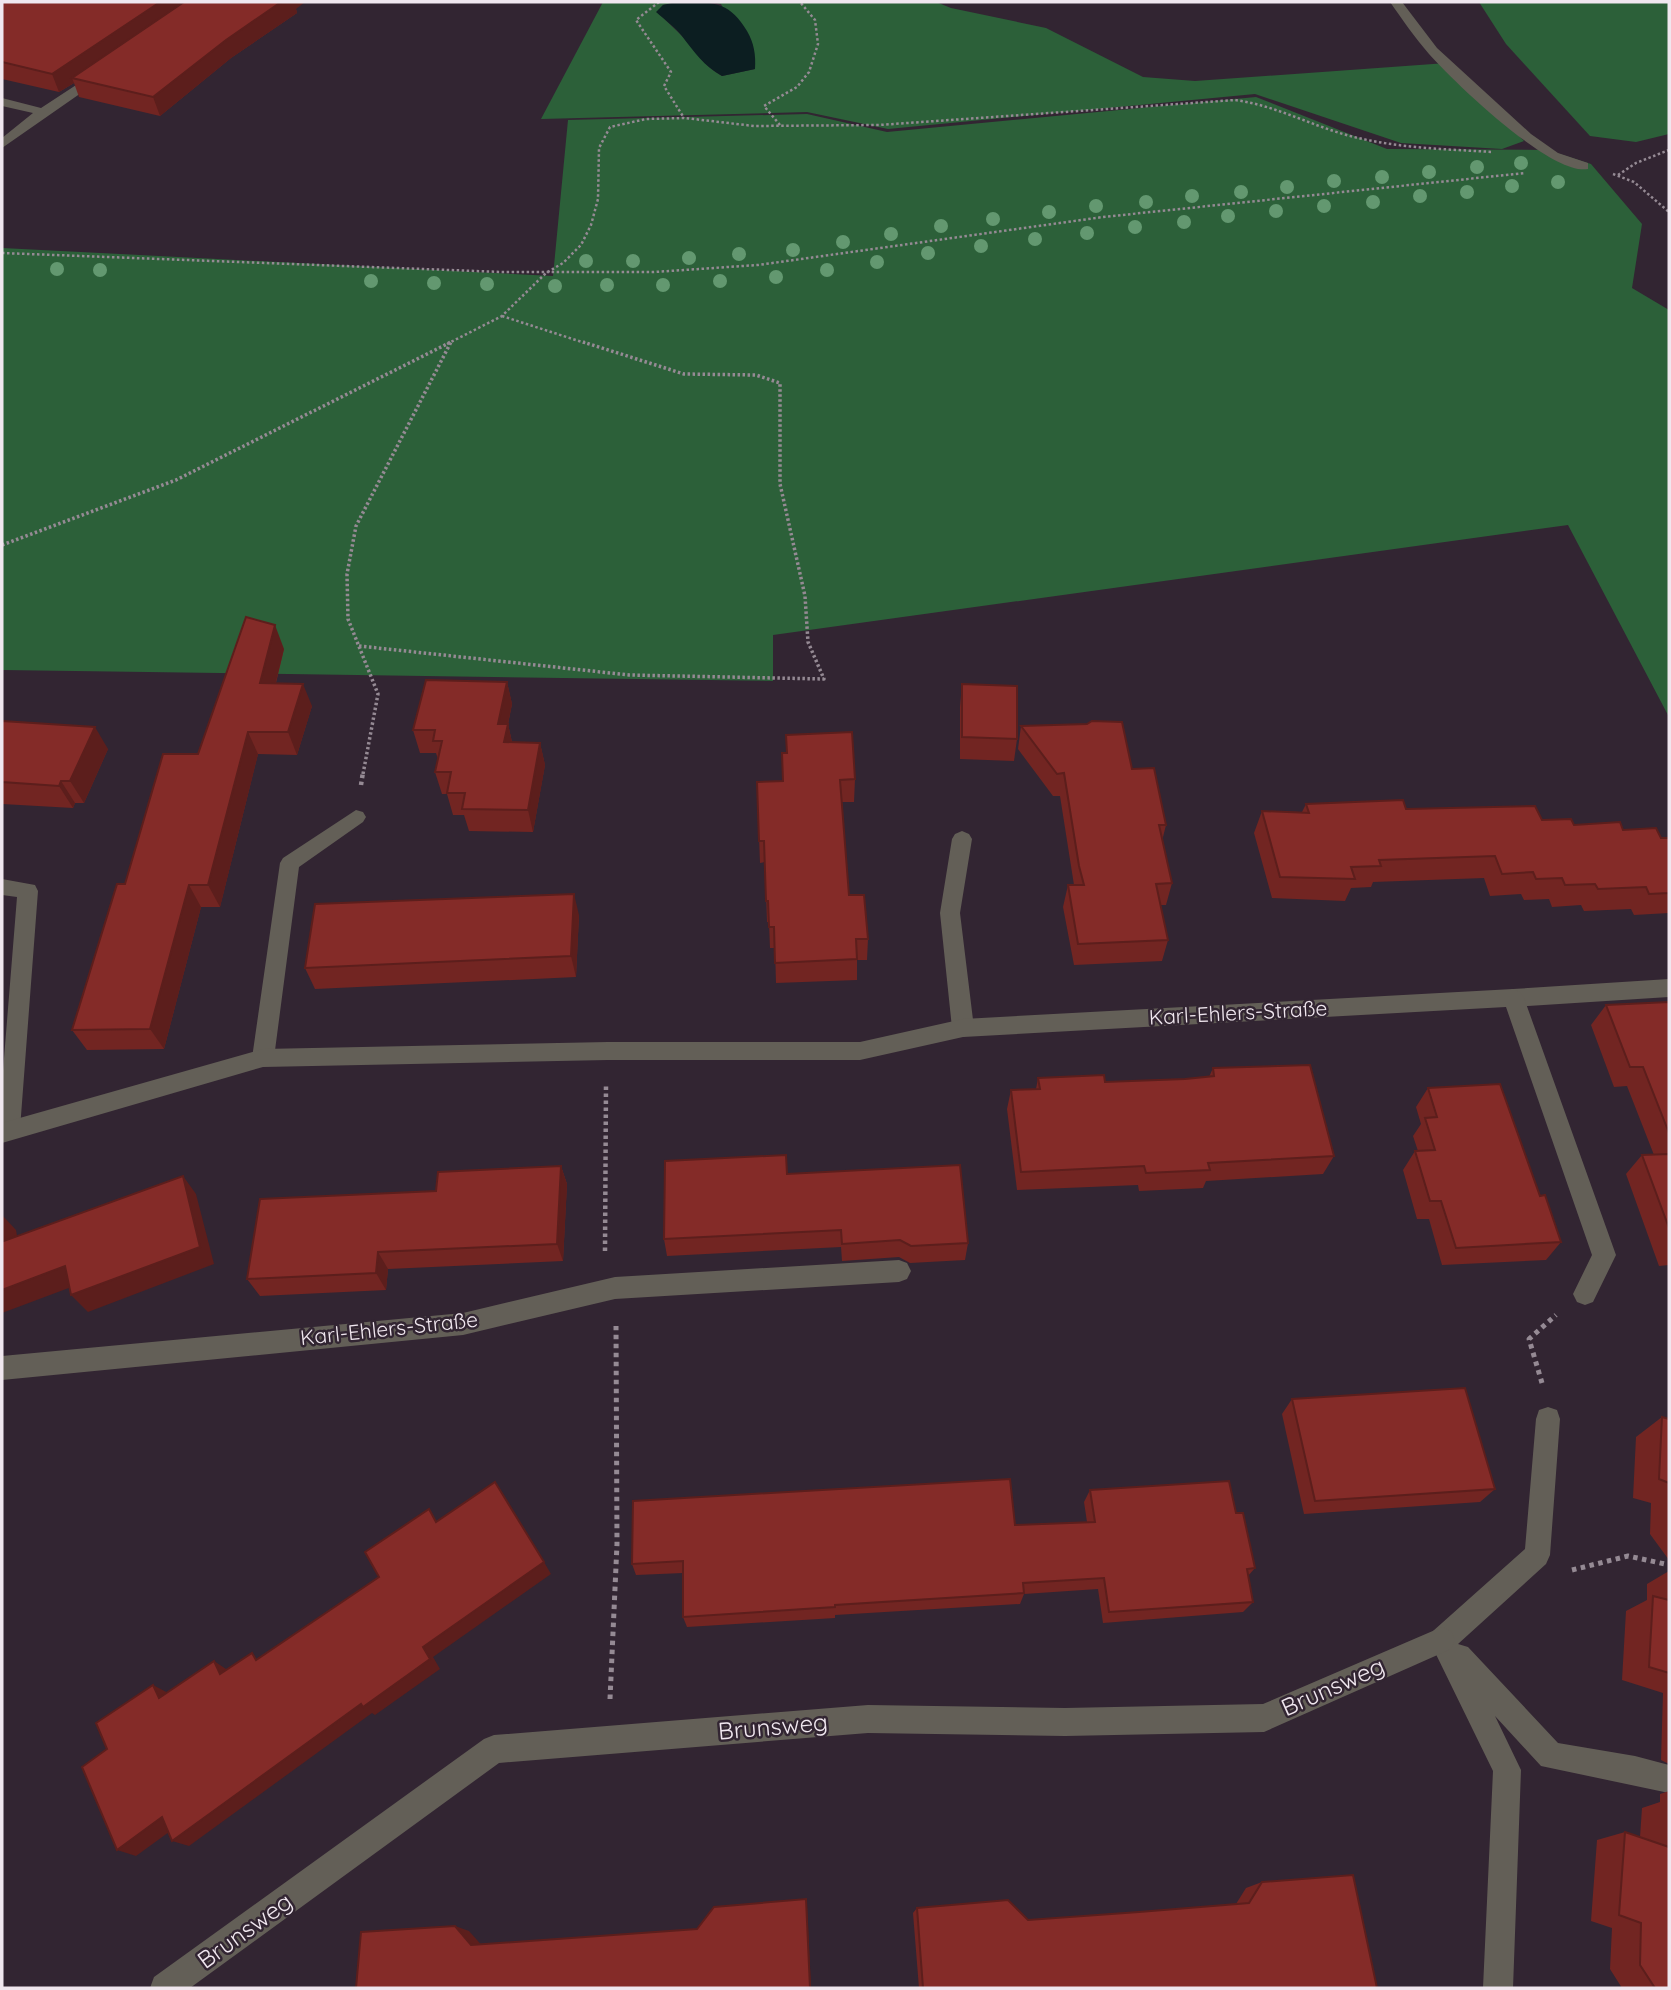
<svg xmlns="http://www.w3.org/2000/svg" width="1671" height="1990" font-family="Quicksand,sans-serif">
	<rect width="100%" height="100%" fill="#322532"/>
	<g fill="#2c6039">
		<path d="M603,2H677L663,5L657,12C664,19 671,25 678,32C694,48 702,65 722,76L755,69L721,4L712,2H936L951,8L1046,28L1143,77L1195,81L1447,63L1524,141L1502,149L1401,143L1255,94L888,129L807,112L541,119Z"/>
		<path d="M1479,2H1669V134L1636,142L1590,136L1506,44Z"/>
		<path d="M1256,97L1387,149L1547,150L1591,164L1642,224L1632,288L1669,310V717L1568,525L773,635V681L2,670V248L553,276L568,120L807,114L887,132Z"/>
	</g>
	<path fill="#0c1e21" d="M677,2C711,2 729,0 747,31C754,43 756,55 755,69L722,76C704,66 694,52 682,36C675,27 665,20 656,12L663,5Z"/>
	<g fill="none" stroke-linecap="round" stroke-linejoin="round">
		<g stroke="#958a94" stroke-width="2.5" stroke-dasharray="2.5 2.5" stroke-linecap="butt">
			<path d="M659,2L636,20L671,72L664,86L684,118"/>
			<path d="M780,125L764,106L797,87L809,72L818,44L815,20L800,2"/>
			<path d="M1613,174L1634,182L1669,212"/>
			<path d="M1618,175L1636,163L1669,150"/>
			<path d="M2,253L502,272H654L758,265L1103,217L1525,173"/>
			<path d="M502,316L588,344"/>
			<path d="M447,344L502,316L546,273L563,263L581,245L591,225L598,199L599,148L610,127L646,119L685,118L754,126L879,125L1235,100C1273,105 1306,123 1343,134C1391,148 1443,149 1493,152"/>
		</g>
		<g stroke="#958a94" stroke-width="3.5" stroke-dasharray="2.5 2.5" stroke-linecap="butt">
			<path d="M2,545L176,480L451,342"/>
			<path d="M359,646L629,675L824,679L808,642L805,596L780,484V383L756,375L684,374L583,342"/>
			<path d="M363,774L378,694L348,619L347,574L356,526L451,342"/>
		</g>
		<g stroke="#958a94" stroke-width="4.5" stroke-dasharray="3.5 3.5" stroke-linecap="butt">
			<path d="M361,785L363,772"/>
			<path d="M605,1251L606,1085"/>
		</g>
		<g stroke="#958a94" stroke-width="5" stroke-dasharray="4.5 4.5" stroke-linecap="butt">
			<path d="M1542,1383L1529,1339L1556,1315"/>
			<path d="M1572,1570L1628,1556L1665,1564"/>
			<path d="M610,1699L617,1544L616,1326"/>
		</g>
		<g fill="#635f57" fill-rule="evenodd">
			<path d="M1390,2H1402L1437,48L1531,134L1558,153L1588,163V169C1551,176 1454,82 1429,54C1415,38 1402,19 1390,2Z"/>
			<path d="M356,810L363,812L366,817L363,822L299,867L274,1058L271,1064L263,1067L255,1064L252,1058L280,863L283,858Z"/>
			<path d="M962,831L969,834L972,839L960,913L974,1028L971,1034L963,1037L955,1034L952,1028L940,913L952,839L955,834Z"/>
			<path d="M2,879L35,885L38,891L20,1129L17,1136L9,1139L2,1136V1083L17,897L2,895Z"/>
			<path d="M1669,979V997L1513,1007L1506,1004L1502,998L1506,992L1513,989Z"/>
			<path d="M899,1260L907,1263L911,1271L907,1279L899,1282L615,1299L463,1335L2,1380V1356L463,1313L615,1277Z"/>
			<path d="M1548,1407L1557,1410L1560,1419L1550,1555L1546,1564L1458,1644L1468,1647L1558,1743L1635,1756L1669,1765V1793L1541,1766L1495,1716L1521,1770L1513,1988H1483L1493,1771L1429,1640L1433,1631L1525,1549L1536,1419L1539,1410Z"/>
		</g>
		<g fill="#635f57" fill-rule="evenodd">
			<path d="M99,70L105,74L104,77L2,148V138L33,113L2,106V98L41,108Z"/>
			<path d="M1513,989L1520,992L1524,998L1616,1255L1593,1302L1585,1305L1577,1302L1573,1294L1592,1255L1506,1007L963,1037L860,1060H608L263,1067L2,1143V1123L263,1049L608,1042H860L963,1019Z"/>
			<path d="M1442,1627L1451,1631L1455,1640L1451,1649L1264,1732L1065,1736L868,1733L499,1763L190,1988H150L154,1977L484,1739L494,1735L868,1705L1065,1708L1263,1704Z"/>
		</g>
	</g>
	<g fill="#639870">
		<circle cx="1521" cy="163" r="7"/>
		<circle cx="1477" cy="167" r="7"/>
		<circle cx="1429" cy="172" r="7"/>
		<circle cx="1382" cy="177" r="7"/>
		<circle cx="1334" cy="181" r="7"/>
		<circle cx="1558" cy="182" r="7"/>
		<circle cx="1512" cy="186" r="7"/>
		<circle cx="1287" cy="187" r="7"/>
		<circle cx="1241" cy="192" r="7"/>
		<circle cx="1467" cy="192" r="7"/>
		<circle cx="1192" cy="196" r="7"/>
		<circle cx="1420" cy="196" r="7"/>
		<circle cx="1146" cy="202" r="7"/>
		<circle cx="1373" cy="202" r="7"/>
		<circle cx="1096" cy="206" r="7"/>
		<circle cx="1324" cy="206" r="7"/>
		<circle cx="1276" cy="211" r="7"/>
		<circle cx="1049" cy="212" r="7"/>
		<circle cx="1228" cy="216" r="7"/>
		<circle cx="993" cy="219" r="7"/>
		<circle cx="1184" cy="222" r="7"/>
		<circle cx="941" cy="226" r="7"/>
		<circle cx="1135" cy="227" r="7"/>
		<circle cx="1087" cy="233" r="7"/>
		<circle cx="891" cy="234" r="7"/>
		<circle cx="1035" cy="239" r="7"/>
		<circle cx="843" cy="242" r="7"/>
		<circle cx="981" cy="246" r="7"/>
		<circle cx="793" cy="250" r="7"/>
		<circle cx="928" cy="253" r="7"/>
		<circle cx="739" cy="254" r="7"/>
		<circle cx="689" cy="258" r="7"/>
		<circle cx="586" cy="261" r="7"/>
		<circle cx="633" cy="261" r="7"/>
		<circle cx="877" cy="262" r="7"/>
		<circle cx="57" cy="269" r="7"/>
		<circle cx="100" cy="270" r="7"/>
		<circle cx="827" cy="270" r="7"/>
		<circle cx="776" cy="277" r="7"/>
		<circle cx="371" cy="281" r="7"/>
		<circle cx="720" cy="281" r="7"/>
		<circle cx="434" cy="283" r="7"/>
		<circle cx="487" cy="284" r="7"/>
		<circle cx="607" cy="285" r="7"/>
		<circle cx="663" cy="285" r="7"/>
		<circle cx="555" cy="286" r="7"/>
	</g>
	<g fill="#722522">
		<path d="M2,2L296,9L297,13L231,58L160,116L79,97L74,83L59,92L2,79Z"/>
		<path d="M284,649L276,683L312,706L297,755L258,754L220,907H201L164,1049L87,1050L72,1030L125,884L198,754Z"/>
		<path d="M507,682L512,704L508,724L512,742L540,743L545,765L533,832L469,831L464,815H453L447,794H442L435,772L438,759L436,753H420L413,730Z"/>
		<path d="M962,684L1017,739L1014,761L960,759V707Z"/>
		<path d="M2,721L108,749L84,803H75L73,808L2,804Z"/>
		<path d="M1021,726L1132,769L1166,825L1162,841L1172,883L1166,905H1160L1168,940L1162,961L1074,965L1063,907L1068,885H1074L1060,796H1053L1018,749Z"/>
		<path d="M855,779L854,802H842L849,895L868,939L867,960H857V980L776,983L775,948H770L769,922H767L765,862L760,863L757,782Z"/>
		<path d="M1306,804L1406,809L1542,820L1623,830L1661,838H1669V913L1634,915L1631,909L1584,911L1581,905L1552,907L1549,899L1524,900L1521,894L1490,896L1484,878L1373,882L1371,887L1351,888L1345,901L1272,898L1254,833L1262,811L1302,812Z"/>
		<path d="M579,915L576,977L315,989L305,968Z"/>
		<path d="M1669,1002V1265L1659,1266L1626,1174L1642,1155H1654L1627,1086L1614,1087L1591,1025L1606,1005Z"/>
		<path d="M1213,1068L1334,1156L1323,1174L1206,1181L1203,1188L1139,1191L1138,1185L1017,1190L1007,1109L1011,1090L1036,1089L1038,1078L1105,1082L1185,1079L1209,1077Z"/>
		<path d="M1428,1088L1540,1196L1561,1242L1546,1260L1442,1265L1429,1219H1417L1403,1170L1415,1151H1418L1413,1136L1421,1124L1416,1107Z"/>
		<path d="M561,1166L567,1184L563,1261L388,1269L386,1290L260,1296L247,1279L436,1191Z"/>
		<path d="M787,1174L968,1243L965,1260L910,1263L899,1257L842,1261L841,1247L667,1256L664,1239Z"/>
		<path d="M1292,1399L1495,1489L1480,1502L1304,1514L1282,1414Z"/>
		<path d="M1662,1417L1669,1419V1560L1650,1534L1651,1503L1633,1498L1636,1437Z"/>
		<path d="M1090,1490L1236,1513L1255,1568L1248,1576L1253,1602L1243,1612L1103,1623L1098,1589L1024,1594L1020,1604L835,1615V1618L687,1627L683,1617V1573L636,1575L632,1564L1015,1525L1087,1522L1084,1502Z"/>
		<path d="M1669,1571V1764L1661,1760L1663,1693L1622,1680L1626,1611L1647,1600V1584Z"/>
		<path d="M1669,1791V1988H1622L1610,1969L1612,1928L1591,1921L1597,1840L1625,1832L1640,1837L1642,1808L1660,1802V1794Z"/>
		<path d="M1262,1882L1377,1988H919L913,1913L917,1908L1028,1920L1139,1912L1236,1904L1246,1888Z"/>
	</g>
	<g fill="#5c1e1c">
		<path d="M160,2H193L72,78L74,83L59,92L52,74Z"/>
		<path d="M281,2H305L296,9L297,13L231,58L160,116L153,97L226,40Z"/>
		<path d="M275,625L284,649L270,706L260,683Z"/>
		<path d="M507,682L512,704L508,724L513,747H504L498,724Z"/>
		<path d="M303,684L312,706L297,755L288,732Z"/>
		<path d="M95,727L108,749L84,803L70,781Z"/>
		<path d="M248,732L258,754L220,907L208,885Z"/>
		<path d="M540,743L545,765L533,832L528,810Z"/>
		<path d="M61,781L75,803L73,808L59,786Z"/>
		<path d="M189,885L201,907L164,1049L150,1029Z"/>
		<path d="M574,894L579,915L576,977L571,956Z"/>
		<path d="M561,1166L567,1184L563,1261L557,1244Z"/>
		<path d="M183,1176L196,1194L214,1264L88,1312L71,1295Z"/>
		<path d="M2,1215L16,1230L21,1258L4,1241L2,1230Z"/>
		<path d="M378,1252L388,1269L386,1290L376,1273Z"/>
		<path d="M65,1266L82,1283L2,1313V1290Z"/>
		<path d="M544,1562L551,1574L433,1657L440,1669L375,1715L372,1713L189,1846L172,1841L423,1647Z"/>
		<path d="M214,1661L229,1671L220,1674Z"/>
		<path d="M153,1685L170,1694L159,1698Z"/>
		<path d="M162,1817L180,1824L136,1856L117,1850Z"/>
		<path d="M806,1899L807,1905L811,1988H810Z"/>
		<path d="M455,1926L469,1931L485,1949L471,1945Z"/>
	</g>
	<g fill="#842b28" stroke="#5c1e1c" stroke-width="2">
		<path d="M2,2H160L52,74L2,62Z"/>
		<path d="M184,2H281L226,40L153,97L72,78Z"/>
		<path d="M246,617L275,625L260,683L303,684L288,732H248L208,885H189L150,1029L72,1030L117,884H125L163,754H198Z"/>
		<path d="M426,680L507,682L498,724H508L504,742L540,743L528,810L462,809L465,793H447L451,772H435L442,741H433L435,730H413Z"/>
		<path d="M962,684L1017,686V739L962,737Z"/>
		<path d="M2,721L95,727L70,781H61L59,786L2,782Z"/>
		<path d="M1092,721L1122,722L1132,769L1154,768L1166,825H1159L1172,883L1156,884L1168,940L1078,944L1068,885H1084L1079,866L1064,773L1057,774L1021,726L1087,724Z"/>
		<path d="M852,732L855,779L840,780L849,895H864L868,939H856L857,959L775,963L774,927H769L768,901H766L764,841H759L757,782L783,781L782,753H787L786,735Z"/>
		<path d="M1403,800L1406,809L1535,806L1542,820L1571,819L1574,825L1620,822L1623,830L1656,828L1661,838H1669V893L1649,894L1646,887L1598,889L1595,884L1565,885L1562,878L1536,879L1533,872L1502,874L1495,856L1379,860L1381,866L1351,867L1355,879L1280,877L1262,811L1309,813L1306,804Z"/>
		<path d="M574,894L571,956L305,968L315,904Z"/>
		<path d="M1669,1002V1133L1643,1067H1630L1606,1005Z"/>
		<path d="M1310,1065L1334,1156L1208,1163L1210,1170L1146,1173L1144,1166L1021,1172L1011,1090L1040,1089L1038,1078L1104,1075L1105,1082L1185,1079L1214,1076L1213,1068Z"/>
		<path d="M1500,1084L1540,1196L1545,1195L1561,1242L1456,1248L1441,1201H1430L1415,1151L1435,1150L1425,1118L1437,1117L1428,1088Z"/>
		<path d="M1669,1154V1228L1642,1155Z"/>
		<path d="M786,1155L787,1174L960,1165L968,1243L911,1246L900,1240L842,1244L841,1230L664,1239L665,1161Z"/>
		<path d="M561,1166L557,1244L378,1252L376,1273L247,1279L260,1199L436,1191L438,1172Z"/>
		<path d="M183,1176L200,1247L71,1295L65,1266L2,1290V1230L4,1241Z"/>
		<path d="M1465,1388L1495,1489L1315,1501L1292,1399Z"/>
		<path d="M1662,1417L1669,1419V1483L1659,1479Z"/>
		<path d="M1010,1479L1015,1525L1095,1522L1090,1490L1229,1481L1236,1513H1243L1255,1568L1247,1569L1253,1602L1109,1612L1104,1578L1023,1583L1024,1593L835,1605V1607L683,1617V1561L632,1564L633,1501Z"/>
		<path d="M495,1482L544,1562L423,1647L430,1659L363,1707L361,1704L172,1841L162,1817L117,1850L82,1767L107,1749L96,1723L153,1685L159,1698L214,1661L220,1674L252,1653L256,1660L379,1577L365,1552L429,1509L436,1522Z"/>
		<path d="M1653,1596L1669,1600V1673L1649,1667Z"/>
		<path d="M1625,1832L1669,1847V1845V1988H1655L1640,1965L1641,1923L1619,1915Z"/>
		<path d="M1353,1875L1377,1988H923L917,1908L1008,1900L1028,1920L1139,1912L1249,1903L1262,1882Z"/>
		<path d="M806,1899L810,1988H356L361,1932L455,1926L471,1945L697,1929L714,1907Z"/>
	</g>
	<g text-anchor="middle" stroke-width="5" stroke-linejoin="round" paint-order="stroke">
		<g font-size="21" fill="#f0e7ef" stroke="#322532">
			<text transform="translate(1238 1013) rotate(-3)" y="7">Karl-Ehlers-Straße</text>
			<text transform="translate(389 1329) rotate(-6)" y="7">Karl-Ehlers-Straße</text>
		</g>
		<g font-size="24" fill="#f0e7ef" stroke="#322532">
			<text transform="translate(1333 1687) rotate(-24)" y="8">Brunsweg</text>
			<text transform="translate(773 1727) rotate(-5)" y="8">Brunsweg</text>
			<text transform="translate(245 1931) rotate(-36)" y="8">Brunsweg</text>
		</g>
	</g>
	<rect width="1671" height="1990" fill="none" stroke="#f0e7ef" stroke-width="7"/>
</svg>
